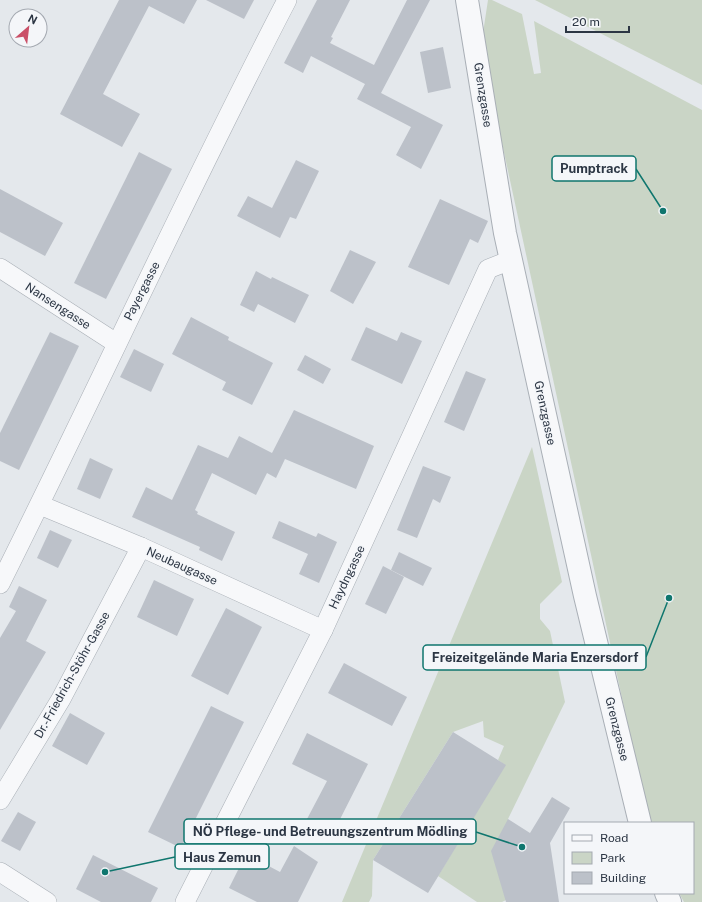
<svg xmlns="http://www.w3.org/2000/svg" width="702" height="902" font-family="'Public Sans',sans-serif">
	<rect width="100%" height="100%" fill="#e4e8ec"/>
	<g fill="#cad5c6">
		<path d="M488,0H492L522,14L534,74L541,73L534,21L702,110V902H684L679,893H693V823H649L481,46Z"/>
		<path d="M535,0H702V85Z"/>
		<path d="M532,447L562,582L540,604V619L550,631L565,702L508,819L506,900L502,902H477L438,876L505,765L498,760L504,746L484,737L483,721L453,732L373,860L372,896L369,902H342Z"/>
	</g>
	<g fill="#bcc1c9">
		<path d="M119,0H197L184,24L149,6L103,94L140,114L122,147L60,114Z"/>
		<path d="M206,0H254L244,19Z"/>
		<path d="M317,0H350L331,37L333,38L330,43L374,65L407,0H430L381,93L443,125L421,169L396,155L411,127L357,99L365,84L311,56L303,73L284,63Z"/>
		<path d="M443,47L451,88L428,93L420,52Z"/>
		<path d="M139,152L172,169L106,299L74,283Z"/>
		<path d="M296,160L319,171L296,219L290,217L280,238L237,216L248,196L272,208Z"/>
		<path d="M0,189L63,223L45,256L0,232Z"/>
		<path d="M440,199L488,221L478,243L470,239L449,285L408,267Z"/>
		<path d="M350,250L376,262L353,304L330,291Z"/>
		<path d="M256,271L271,279L272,277L309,295L295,323L258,304L254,312L240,305Z"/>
		<path d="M191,317L229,337L228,340L273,363L252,405L222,390L226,382L172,354Z"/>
		<path d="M366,327L397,341L401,332L422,341L402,384L351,360Z"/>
		<path d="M50,332L79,346L19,470L0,461V433Z"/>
		<path d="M134,349L164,364L151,392L120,377Z"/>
		<path d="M305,355L331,369L323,384L297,370Z"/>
		<path d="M466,371L486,379L464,431L444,422Z"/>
		<path d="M294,410L374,446L356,489L285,459L276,478L267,473L256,495L212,473L195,510L198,512L197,514L235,532L222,561L199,550L200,547L132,517L146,487L172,500L198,445L228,458L239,436L272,453Z"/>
		<path d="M90,458L113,469L100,499L77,489Z"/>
		<path d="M423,466L451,477L440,503L433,499L417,538L397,530Z"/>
		<path d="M279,521L316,537L318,533L337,542L319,583L299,574L308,554L272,538Z"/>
		<path d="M50,530L72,540L58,568L37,558Z"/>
		<path d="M399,552L432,568L423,586L391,570Z"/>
		<path d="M383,566L404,577L386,614L365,604Z"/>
		<path d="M154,580L194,599L177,636L137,617Z"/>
		<path d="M19,586L47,600L26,641L46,652L0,730V638L16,611L9,607Z"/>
		<path d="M226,608L262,627L228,695L191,676Z"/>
		<path d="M344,663L407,697L392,726L328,693Z"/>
		<path d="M211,706L244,722L181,848L148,832Z"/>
		<path d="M70,713L105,733L87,765L52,746Z"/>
		<path d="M453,732L506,765L428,893L373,860Z"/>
		<path d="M307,733L368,764L332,835L307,819L327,781L292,764Z"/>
		<path d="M552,797L570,808L550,843L559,902H506L491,851L508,819L530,833Z"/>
		<path d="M18,812L36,822L20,851L1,841Z"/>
		<path d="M294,846L318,862L298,902H257L229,888L246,854L280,872Z"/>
		<path d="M93,855L158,888L151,902H101L76,889Z"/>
	</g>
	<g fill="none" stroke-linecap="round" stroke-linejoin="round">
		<defs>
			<g id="minor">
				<path d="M0,268L116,343"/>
				<path d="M40,505L141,547L323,630"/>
				<path d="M0,584C97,390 187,192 287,0"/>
				<path d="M0,800L61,699L141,547"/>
				<path d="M0,872L47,902"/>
				<path d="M185,902L323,630L488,269L511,260"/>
			</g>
			<g id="tertiary">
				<path d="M467,0L505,233L585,596L640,823"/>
				<path d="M666,893L670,902"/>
			</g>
		</defs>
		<use href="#minor" stroke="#a9afb6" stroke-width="20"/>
		<use href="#tertiary" stroke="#a9afb6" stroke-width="24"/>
		<use href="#minor" stroke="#f7f8fa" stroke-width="19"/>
		<use href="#tertiary" stroke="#f7f8fa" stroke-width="22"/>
	</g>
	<g text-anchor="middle" stroke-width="3" stroke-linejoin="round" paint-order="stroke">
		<g font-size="12" fill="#2c3644" stroke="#f4f6f9">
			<text transform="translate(483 95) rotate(81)" y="4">Grenzgasse</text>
			<text transform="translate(142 291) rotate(-63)" y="4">Payergasse</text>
			<text transform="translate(58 306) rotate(33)" y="4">Nansengasse</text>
			<text transform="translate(545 413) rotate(78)" y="4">Grenzgasse</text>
			<text transform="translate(182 566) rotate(24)" y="4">Neubaugasse</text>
			<text transform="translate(347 577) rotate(-65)" y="4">Haydngasse</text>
			<text transform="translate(72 675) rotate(-61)" y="4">Dr.-Friedrich-Stöhr-Gasse</text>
			<text transform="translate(617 729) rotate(76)" y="4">Grenzgasse</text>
		</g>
	</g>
	<path fill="none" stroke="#0f766e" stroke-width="1.5" d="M663 211L636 169M669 598L646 657M522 847L476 832M105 872L175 857"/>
	<g fill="#0f766e" stroke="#f4f6f9" stroke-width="1.5">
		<circle cx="663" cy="211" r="4"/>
		<circle cx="669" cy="598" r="4"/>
		<circle cx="522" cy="847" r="4"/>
		<circle cx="105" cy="872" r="4"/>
	</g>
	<g fill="#f4f6f9" stroke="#0f766e" stroke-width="1.5">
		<rect x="552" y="156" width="84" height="25" rx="4"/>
		<rect x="423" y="645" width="223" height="25" rx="4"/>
		<rect x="184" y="819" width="292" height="25" rx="4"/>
		<rect x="175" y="844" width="94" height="25" rx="4"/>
	</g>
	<g font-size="13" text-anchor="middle" font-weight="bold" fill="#2c3644">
		<text x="594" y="173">Pumptrack</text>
		<text x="535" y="662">Freizeitgelände Maria Enzersdorf</text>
		<text x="330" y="836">NÖ Pflege- und Betreuungszentrum Mödling</text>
		<text x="222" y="862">Haus Zemun</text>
	</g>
	<rect x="564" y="822" width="130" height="72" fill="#f4f6f9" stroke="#a4a9b1"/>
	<rect x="572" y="835" width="20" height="6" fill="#f7f8fa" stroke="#a4a9b1"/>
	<text x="600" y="842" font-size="12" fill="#2c3644">Road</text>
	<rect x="572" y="852" width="20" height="12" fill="#cad5c6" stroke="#a4a9b1"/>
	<text x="600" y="862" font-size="12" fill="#2c3644">Park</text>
	<rect x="572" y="872" width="20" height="12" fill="#bcc1c9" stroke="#a4a9b1"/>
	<text x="600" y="882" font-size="12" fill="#2c3644">Building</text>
	<g transform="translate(28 28) rotate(28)"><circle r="19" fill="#f4f6f9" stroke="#a4a9b1"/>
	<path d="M0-3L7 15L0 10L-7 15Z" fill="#ca5068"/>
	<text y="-6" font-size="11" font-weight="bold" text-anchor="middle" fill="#2c3644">N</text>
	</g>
	<path d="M566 26v6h63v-6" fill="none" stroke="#2c3644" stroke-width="2"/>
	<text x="572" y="26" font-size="12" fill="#2c3644" stroke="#f4f6f9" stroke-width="3" paint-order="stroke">20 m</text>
</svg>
